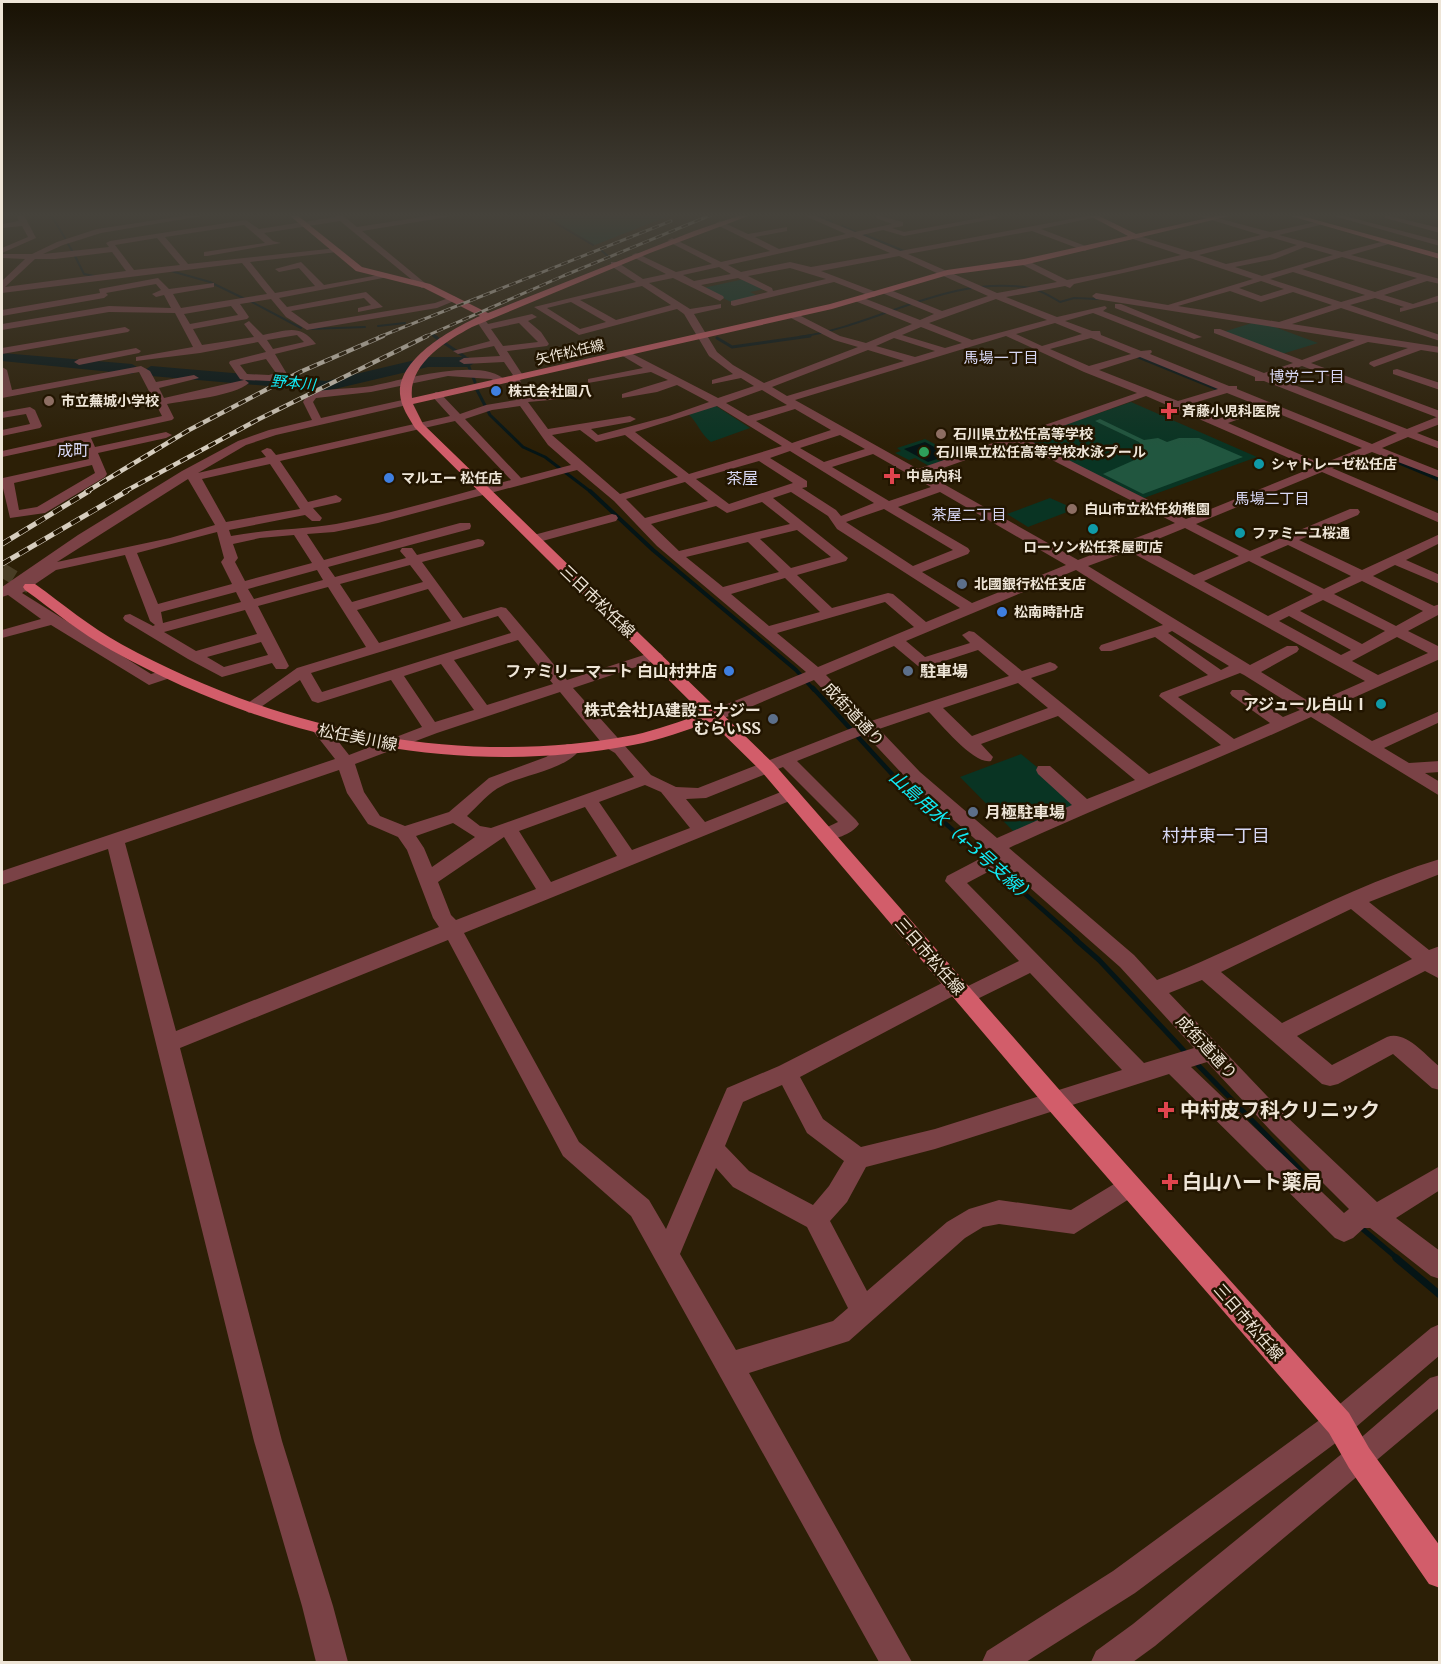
<svg xmlns="http://www.w3.org/2000/svg" width="1441" height="1664" font-family="Merriweather,'Noto Sans JP',serif">
	<rect width="100%" height="100%" fill="#2c1f06"/>
	<g fill="#093423">
		<path d="M545,215H671L595,245Z"/>
		<path d="M744,279L764,289L750,292L758,296L733,303L703,288Z"/>
		<path d="M1252,323L1272,326L1318,343L1282,354L1223,332Z"/>
		<path d="M1131,402L1257,457L1144,498L1023,439Z"/>
		<path d="M713,404L750,428L711,442C700,434 698,422 687,413Z"/>
		<path d="M925,439L958,456L929,466L915,458L909,460L895,453L901,451L897,448Z"/>
		<path d="M1050,498L1075,509L1028,527L1007,514Z"/>
		<path d="M1021,754L1082,804L1016,834L960,777Z"/>
	</g>
	<path fill="#21563f" d="M1100,419L1144,440L1158,438L1167,442L1179,438H1199L1243,457L1143,494L1103,474L1148,454L1139,442L1095,421Z"/>
	<path fill="#051516" d="M925,442L949,455L928,462L904,449Z"/>
	<g fill="none" stroke-linecap="round" stroke-linejoin="round">
		<g stroke="#051516" stroke-width="2">
			<path d="M51,215L65,238"/>
			<path d="M542,215L593,245"/>
			<path d="M814,215L832,222"/>
			<path d="M842,226L856,232"/>
			<path d="M860,233L904,251"/>
			<path d="M68,244L74,254"/>
			<path d="M601,250L610,258"/>
			<path d="M75,256L84,274L94,276"/>
			<path d="M171,271L210,282L245,299"/>
			<path d="M250,301L301,328"/>
			<path d="M378,326L405,323"/>
			<path d="M309,329L365,327"/>
			<path d="M431,334L437,337"/>
			<path d="M799,337C878,326 947,274 1031,288C1041,290 1051,297 1060,302L1074,298L1098,299"/>
		</g>
		<g stroke="#051516" stroke-width="3">
			<path d="M434,336L465,357L475,382"/>
			<path d="M717,338L732,347L810,336"/>
			<path d="M1136,356L1222,391"/>
			<path d="M477,390L490,415L523,447L545,457L591,492"/>
			<path d="M1385,457L1440,480"/>
		</g>
		<path stroke="#051516" stroke-width="4" d="M590,491L653,550L796,670L814,690"/>
		<path stroke="#051516" stroke-width="4.5" d="M813,688L902,785L1077,940"/>
		<g stroke="#051516" stroke-width="5">
			<path d="M1075,939L1099,960L1188,1055"/>
			<path d="M1194,1061L1320,1190"/>
			<path d="M1359,1226L1398,1259"/>
		</g>
		<path stroke="#051516" stroke-width="7" d="M1396,1258L1440,1295"/>
		<g fill="#051516" fill-rule="evenodd">
			<path d="M2,353L132,364L140,369L132,374L2,361Z"/>
			<path d="M428,357H468L476,362L468,367H428L326,391L151,376L143,371L151,366L326,381Z"/>
		</g>
		<path stroke="#493d25" stroke-width="14" stroke-dasharray="14 7" stroke-linecap="butt" d="M2,570L30,587"/>
		<g fill="#7a4246" fill-rule="evenodd">
			<path d="M16,215H24L36,238L2,253V248L28,237L22,226L2,228V224L19,221Z"/>
			<path d="M190,215H208L101,233L63,245L43,254L109,247L106,243L110,241L246,220L259,229L335,217L334,215H342L357,227L435,215H451L447,217L362,231L425,283L426,285L422,288L340,221L264,233L273,241L281,243L207,256H204V252L265,243L244,225L165,237L188,264L337,248L341,250L337,252L250,262L275,293L315,286L299,268L279,272L275,269L301,262L324,285L384,274L388,277L279,298L287,307L366,292L383,307L358,312V308L371,305L364,298L291,311L309,324L435,303L454,296L459,299L437,308L307,330L286,317L271,299L240,304L249,317L247,319L193,329L202,345L254,337L244,324L249,321L263,335C287,331 299,323 316,344L275,354L287,374L286,376L270,381L245,380L249,383C234,396 188,400 167,404L174,418L172,420L91,438L95,447L166,432L172,435L166,438L98,453L107,474L105,477L45,513L10,518L2,484L3,478L89,459L81,440L2,457V451L162,416L139,372L2,398V367L7,370L12,390L141,366L150,371L156,382L194,375L199,378L159,388L164,398L244,380L240,379L229,363L230,361L266,352L258,342L200,353L136,361V357L193,347L175,313L109,312L2,330V324L109,306L171,308L164,295L156,297L152,294L161,290L156,284L106,293L108,295L104,298L2,316V310L100,293L99,289L158,278L169,289L214,283V287L173,294L181,308L267,294L242,263L2,293V281L25,259L2,258V254H32L57,242L97,229ZM157,238L180,265L134,270L115,245ZM112,252L126,271L5,287L35,259H55ZM231,306L238,315L190,324L184,314ZM297,335L304,342L273,349L267,340ZM266,359L276,373L269,375L247,374L240,365ZM92,465L95,473L37,507L19,510L14,483Z"/>
			<path d="M803,215H813L855,232L892,224L876,218V215L903,222V226L892,228L904,232L986,217L983,215H993L999,218L904,236L883,230L862,235L900,251L1092,215H1106L1041,229L1088,247L1089,249L1085,251L1032,231L908,254L997,293L1057,282L1021,264L1020,262L1024,259L1067,280L1119,270L1181,255L1133,239V235H1136L1191,252L1261,235L1195,215H1206L1270,232L1320,221V225L1279,235L1342,252L1389,240V244L1351,255L1440,279V284L1427,281L1384,295L1413,304L1440,295V301L1400,312V308L1404,307L1375,298L1350,305L1440,335V341L1341,308L1292,324L1440,347V353L1421,350L1374,367L1369,364L1370,362L1408,348L1368,342L1311,363L1440,411V424L1417,433L1440,442V449L1408,437L1382,448L1440,471V478L1372,452L1332,468L1440,514V523L1322,472L1196,524L1250,551L1350,509H1358L1360,512L1358,515L1299,540L1362,570L1440,534V543L1406,560L1440,575V584L1395,565L1373,576L1434,606L1440,604V614L1408,631L1440,647V659L1324,711L1372,741L1440,711V722L1384,748L1409,763L1440,761V772L1425,773L1440,782V796L1311,717C1211,763 1108,802 1009,848L1134,955L1157,980C1253,943 1341,889 1440,859V874L1369,902L1429,950L1440,946V979L1425,971L1297,1036L1332,1065L1387,1037C1406,1030 1426,1056 1440,1067V1090L1432,1088L1393,1054L1338,1084L1330,1086L1322,1084L1202,980L1169,993L1287,1117L1377,1202L1440,1166V1190L1396,1218L1440,1251V1279L1431,1276L1370,1228H1364L1353,1238L1344,1242L1335,1238L1169,1074L935,1149L866,1167L847,1202L830,1221L867,1291L947,1222L969,1209L999,1200L1071,1210L1129,1175L1137,1178L1141,1186L1137,1194L1074,1234L999,1224L983,1227L965,1238L849,1341L749,1373L912,1662H879L631,1216L563,1156L448,940L180,1048L282,1441L333,1606L348,1662H316L302,1606L254,1441L108,849L2,885V871L335,759L313,731L315,727H327L349,755L422,727L391,680L318,703L312,701L300,680L255,711L249,713L241,708L297,668L366,647L328,587L258,606L289,666L286,669H276L272,663L222,677L188,659L125,621L123,618L125,615L130,614L153,626L155,625L150,621L125,555L56,570L22,593L151,674L168,669L176,674L173,677L149,685L51,625L2,638V630L41,619L8,595L2,597V587L78,535L182,471L238,441L269,430L312,420L303,402L308,393C329,388 351,389 372,386C403,380 483,356 506,381L501,384L491,379L448,376L371,392L316,398L313,402L321,418L407,399L412,402L407,405L276,435L246,445L198,473L266,457L261,451L267,448L271,449L276,455L450,416L431,395L436,392L440,393L460,414L486,405L516,400L509,378L513,375L504,362L464,364L459,361L464,358L500,356L494,346L458,354L453,351L490,341L475,319L477,317H483L488,324L532,314L537,317L528,321L541,332L549,344L547,346L507,351L524,377L520,380L525,396L561,393L566,396L561,399L528,402L548,429L630,416L636,419L630,422L591,429L598,435L669,416L709,402L677,385L657,392L622,398V394L668,380L651,372L588,383V379L643,368L621,355L620,353L625,350L718,398L754,386L741,378L712,384V380L733,374L709,356L684,314L677,309L579,335L534,307L636,282L611,266V262H617L643,279L666,274L633,257L632,255L636,253L676,272L712,264L669,242L668,240L672,238L721,262L770,251L717,225L716,223L720,221L748,234L787,227V231L755,237L779,249L846,234ZM853,237L890,253L811,267L790,262L741,272L728,265ZM1270,237L1297,245L1270,255L1226,264L1199,255ZM1305,247L1333,255L1262,276L1235,267L1275,259ZM899,256L988,296L942,311L888,289H882V293L934,314L920,320L861,297H855V301L912,324L866,343L840,336L795,313H789V317L834,340L858,347L764,383L733,365L717,352L694,314L721,308V304L690,309L649,283L673,278L720,301L724,298L723,296L701,285L738,278L768,292L731,301V305L734,306L834,282L873,297L876,296V292L821,271ZM1342,257L1417,278L1375,292L1302,269ZM1190,258L1253,279L1168,305L1096,293L1092,296L1096,299L1355,340L1302,360L1220,329H1214V333L1293,363L1264,373L1103,311L1107,308L1105,306L1057,317L1006,297L1065,286L1070,288L1074,284ZM719,267L731,274L694,281L683,275ZM790,268L826,279L773,291L772,288L748,276ZM1293,272L1365,295L1341,302L1270,279ZM1261,281L1284,289L1261,296L1239,288ZM642,286L671,305L616,320L580,300ZM1230,291L1261,302L1293,292L1332,305L1279,322L1178,306ZM996,299L1047,320L972,340L929,323ZM571,302L606,322L580,329L547,308ZM1093,313L1255,377V381H1264L1397,433L1372,444L1237,389V386H1229L1150,354L1152,352L1151,350L1141,351L1101,335L1100,331H1092L1065,321ZM519,323L538,342L503,346L491,329ZM1055,323L1082,334L1042,346L1016,334ZM921,327L962,343L945,348L902,335ZM1006,336L1084,372L1137,393L918,469L795,400ZM894,338L935,351L915,357L876,346ZM1091,338L1131,354L1089,366L1050,349ZM868,350L904,361L787,396L772,387ZM1140,357L1218,389L1178,401L1099,370ZM1302,366L1436,417H1437L1407,429L1274,377ZM762,390L787,405L748,416L726,403ZM1227,393L1257,405L1218,419L1187,405ZM1146,396L1312,468L1186,519L1027,439ZM520,406L548,445L571,465L521,478L465,419L492,410ZM717,406L782,446L689,474L635,432ZM795,409L831,430L792,443L756,421ZM1267,409L1362,448L1322,464L1228,423ZM455,421L511,480C453,495 395,513 336,524C301,530 266,529 231,536L229,530L305,515L312,521H320L322,518L313,508L340,502L342,499L336,495L308,502L280,461ZM580,430L596,442L625,435L678,477L620,494L552,435ZM840,435L865,449L824,462L800,448ZM1017,442L1175,523L1078,560L926,474ZM790,451L874,503L841,516L836,510L802,488L807,487V481L770,458ZM873,454L931,487L889,501L832,467ZM759,461L793,483L729,504L696,479ZM270,464L300,509L226,522L202,479ZM577,470L614,501L657,546L806,672L710,711L708,715L710,719H722L814,680L857,726L698,788L676,787L651,775L573,688L660,659L663,656L660,653H650L567,680L506,608L501,607L463,618L422,562L483,546L485,543L483,540L478,539L417,555L412,548H402L400,551L406,558L335,577L328,567L470,529L471,526L470,523H460L324,560L307,534L334,532L378,523ZM188,479L215,525L170,538L57,562ZM685,482L708,501L645,518L626,499ZM791,492L828,516L837,529L960,608L926,622L893,594L888,593L832,608L797,575L846,561L848,558L773,498ZM940,492L1066,565L972,603L922,572L968,554L970,551L968,548L898,507ZM762,502L790,524L679,551L651,524L716,506L727,513ZM884,509L953,550L913,566L846,522ZM1185,528L1239,556L1194,575L1141,546ZM797,530L831,557L791,568L760,539ZM217,532L224,558L221,562L232,584L158,604L137,553ZM294,535L312,563L245,581L235,562L238,558L233,544L260,538ZM748,542L779,572L723,587L686,557ZM1288,545L1351,576L1324,589L1260,557ZM1129,551L1365,681L1313,704L1261,672L1297,652L1299,649L1297,646H1287L1250,665L1088,566ZM1249,561L1313,594L1268,616L1204,581ZM410,565L423,582L352,602L340,584ZM317,570L323,580L254,599L248,589ZM1076,570L1163,625L1101,645L1099,648L1101,651H1111L1155,637L1208,675L1161,693L1159,696L1221,745L1149,774L1031,678L1055,670L1058,667L1055,664L1050,662L1022,671L974,632L969,631L962,635L970,643L925,657L906,641ZM785,578L820,612L769,626L731,594ZM1362,581L1423,611L1396,626L1334,594ZM428,589L451,621L379,643L357,610ZM236,592L241,602L163,623L161,612ZM1323,600L1385,631L1362,644L1300,611ZM885,602L914,627L818,667L777,633ZM245,610L257,634L196,651L164,632ZM498,616L511,633L322,692L311,673ZM1289,616L1351,650L1341,655L1279,621ZM1172,631L1229,666L1221,670L1168,633ZM1397,637L1428,653L1378,675L1352,661ZM518,640L553,684L487,705L454,660ZM261,642L268,655L224,667L207,657ZM894,646L918,666L923,668L978,650L1009,676L871,721L826,675ZM441,664L474,710L435,722L404,676ZM1240,673L1244,675L1300,710L1283,717L1244,690H1232L1230,693L1232,696L1270,723L1234,739L1178,697ZM1018,683L1048,708L972,736L943,708ZM560,692L605,747L615,753L634,777L491,828L480,826L467,816C478,806 489,792 502,786C524,774 567,770 581,748L579,744H567L546,757L489,778L449,812L405,826L380,816L364,792L355,764L437,733ZM929,712C942,725 974,765 991,761L993,757L981,744L1058,716L1135,780L1087,799L1050,766H1038L1036,770L1038,774L1072,805L997,838L920,772L879,729ZM865,734L908,780L991,853L947,876L945,881L1019,961L964,988L962,980L955,978L948,980L779,1066L727,1088L666,1229L649,1200L579,1142L464,933L797,798L800,794L797,790L791,788L705,822L686,799L706,798L783,767L838,822L819,831L816,835L819,839C829,843 853,834 859,824L856,820L797,761ZM339,770L347,793L368,824L398,837L407,850L433,918L439,927L176,1031L125,843ZM645,785L661,792L690,828L632,850L599,802ZM585,807L617,856L551,882L519,831ZM453,823L475,837L432,867L424,848L416,836ZM504,837L536,889L456,920L451,915L438,882ZM1003,864L1120,967L1194,1048L1144,1063L967,883ZM1351,909L1412,959L1282,1023L1221,972ZM1030,973L1122,1070L935,1129L861,1147L823,1119L800,1077L955,995L958,1003L965,1005ZM1207,1062L1271,1131L1349,1209L1344,1213L1191,1067ZM782,1085L807,1133L844,1161L829,1186L813,1205L749,1171L725,1146L743,1102ZM716,1168L733,1187L807,1227L848,1308L833,1321L736,1350L680,1254Z"/>
			<path d="M1330,215H1341L1440,241V246Z"/>
			<path d="M1385,215L1440,228V233L1385,218Z"/>
			<path d="M1115,304H1121L1202,337L1194,339L1115,308Z"/>
			<path d="M125,327L130,330L128,332L2,354V348Z"/>
			<path d="M136,348L141,351L139,353L79,365L74,362L79,359Z"/>
			<path d="M1397,369L1440,383V390L1393,374V370Z"/>
			<path d="M30,407L35,410L42,426L40,428L2,436V430L30,424L26,414L2,418V412Z"/>
			<path d="M612,514L616,515L618,518L616,521L535,543L528,539L530,536Z"/>
			<path d="M1440,1324V1355L1349,1433L1135,1593L1026,1662H982L987,1651L1113,1571L1329,1413L1431,1328Z"/>
			<path d="M1440,1375V1407L1155,1646L1133,1662H1091L1096,1651L1133,1624L1349,1448L1430,1378Z"/>
		</g>
		<g fill="#d25d6a" fill-rule="evenodd">
			<path d="M289,215H297L362,267L430,284L488,313L694,231L741,215H751L650,253L472,327C446,341 408,364 412,398L830,304L947,270L1024,259L1128,236L1088,215H1097L1136,234L1221,215H1234L1024,265L948,275L832,309L413,404L423,424L774,764L1063,1094L1349,1413L1369,1448L1440,1546V1588L1429,1584L1349,1468L1329,1433L1047,1108L762,772L711,722C686,730 660,740 633,745C454,779 268,738 111,650C80,633 53,610 25,590L23,587L25,584H35C63,604 90,627 121,644C276,729 458,769 634,735C657,730 680,721 703,714L415,428C409,418 401,407 400,394C398,358 452,329 480,316L424,288L356,271Z"/>
			<path d="M1287,215H1298L1440,254V259Z"/>
		</g>
		<defs>
			<g id="rail-far2">
				<path d="M379,337L671,221"/>
				<path d="M424,337L563,276L711,215"/>
			</g>
			<g id="rail-far1">
				<path d="M86,492L189,430L300,372L383,336"/>
				<path d="M124,492L259,419L427,336"/>
			</g>
			<g id="rail">
				<path d="M2,544L89,491"/>
				<path d="M2,564L127,491"/>
			</g>
		</defs>
		<use href="#rail-far2" stroke="#d6cdbe" stroke-width="3"/>
		<use href="#rail-far1" stroke="#d6cdbe" stroke-width="4.5"/>
		<use href="#rail" stroke="#d6cdbe" stroke-width="5"/>
		<use href="#rail-far2" stroke="#221500" stroke-width="2" stroke-dasharray="7" stroke-linecap="butt"/>
		<use href="#rail-far1" stroke="#221500" stroke-width="3" stroke-dasharray="8" stroke-linecap="butt"/>
		<use href="#rail" stroke="#221500" stroke-width="4" stroke-dasharray="10" stroke-linecap="butt"/>
	</g>
	<linearGradient id="sky" x2="0" y2="1"><stop stop-color="#181103"/><stop offset="0.48" stop-color="#45423b"/><stop offset="1" stop-color="#45423b" stop-opacity="0"/></linearGradient>
	<rect width="1441" height="448" fill="url(#sky)"/>
	<g fill="#3f7fe0" stroke="#221500" stroke-width="2">
		<circle cx="496" cy="391" r="6"/>
		<circle cx="389" cy="478" r="6"/>
		<circle cx="1002" cy="612" r="6"/>
		<circle cx="729" cy="671" r="6"/>
	</g>
	<g fill="#8d6e63" stroke="#221500" stroke-width="2">
		<circle cx="49" cy="401" r="6"/>
		<circle cx="941" cy="434" r="6"/>
		<circle cx="1072" cy="509" r="6"/>
	</g>
	<g fill="#e0444e" stroke="#221500" stroke-width="2">
		<path d="M1166 402h6v6h6v6h-6v6h-6v-6h-6v-6h6z"/>
		<path d="M889 467h6v6h6v6h-6v6h-6v-6h-6v-6h6z"/>
		<path d="M1163 1101h6v6h6v6h-6v6h-6v-6h-6v-6h6z"/>
		<path d="M1167 1173h6v6h6v6h-6v6h-6v-6h-6v-6h6z"/>
	</g>
	<circle fill="#2e9e5b" stroke="#221500" stroke-width="2" cx="924" cy="452" r="6"/>
	<g fill="#0f9aa8" stroke="#221500" stroke-width="2">
		<circle cx="1259" cy="464" r="6"/>
		<circle cx="1093" cy="529" r="6"/>
		<circle cx="1240" cy="533" r="6"/>
		<circle cx="1381" cy="704" r="6"/>
	</g>
	<g fill="#5c6f8a" stroke="#221500" stroke-width="2">
		<circle cx="962" cy="584" r="6"/>
		<circle cx="908" cy="671" r="6"/>
		<circle cx="773" cy="719" r="6"/>
		<circle cx="973" cy="812" r="6"/>
	</g>
	<g text-anchor="middle" stroke-width="5" stroke-linejoin="round" paint-order="stroke">
		<g font-size="14" fill="#eee5d7" stroke="#221500">
			<text transform="translate(570 352) rotate(-13)" y="5">矢作松任線</text>
		</g>
		<g font-size="14" font-weight="bold" fill="#eee5d7" stroke="#221500" text-anchor="start">
			<text x="508" y="396">株式会社圓八</text>
			<text x="61" y="406">市立蕪城小学校</text>
			<text x="1182" y="416">斉藤小児科医院</text>
			<text x="953" y="439">石川県立松任高等学校</text>
			<text x="936" y="457">石川県立松任高等学校水泳プール</text>
			<text x="1271" y="469">シャトレーゼ松任店</text>
			<text x="906" y="481">中島内科</text>
			<text x="401" y="483">マルエー 松任店</text>
			<text x="1084" y="514">白山市立松任幼稚園</text>
			<text x="1252" y="538">ファミーユ桜通</text>
			<text x="1093" y="552" text-anchor="middle">ローソン松任茶屋町店</text>
			<text x="974" y="589">北國銀行松任支店</text>
			<text x="1014" y="617">松南時計店</text>
		</g>
		<g font-size="15" fill="#d8d8f5" stroke="#221500">
			<text x="1001" y="363">馬場一丁目</text>
			<text x="1307" y="382">博労二丁目</text>
			<text x="1272" y="504">馬場二丁目</text>
			<text x="969" y="520">茶屋二丁目</text>
		</g>
		<g font-size="15" font-style="italic" fill="#11eaf4" stroke="#221500">
			<text transform="translate(293 383) rotate(5)" y="5">野本川</text>
		</g>
		<g font-size="16" fill="#d8d8f5" stroke="#221500">
			<text x="73" y="456">成町</text>
			<text x="742" y="484">茶屋</text>
		</g>
		<g font-size="16" fill="#eee5d7" stroke="#221500">
			<text transform="translate(598 601) rotate(44)" y="6">三日市松任線</text>
			<text transform="translate(854 714) rotate(47)" y="6">成街道通り</text>
			<text transform="translate(358 737) rotate(11)" y="6">松任美川線</text>
			<text transform="translate(930 956) rotate(49)" y="6">三日市松任線</text>
			<text transform="translate(1207 1047) rotate(47)" y="6">成街道通り</text>
			<text transform="translate(1249 1322) rotate(49)" y="6">三日市松任線</text>
		</g>
		<g font-size="16" font-weight="bold" fill="#eee5d7" stroke="#221500" text-anchor="end">
			<text x="717" y="677">ファミリーマート 白山村井店</text>
			<text x="920" y="677" text-anchor="start">駐車場</text>
			<text x="1369" y="710">アジュール白山Ⅰ</text>
			<text x="761" y="716">株式会社JA建設エナジー<tspan x="761" dy="18">むらいSS</tspan></text>
			<text x="985" y="818" text-anchor="start">月極駐車場</text>
		</g>
		<g font-size="18" fill="#d8d8f5" stroke="#221500">
			<text x="1216" y="842">村井東一丁目</text>
		</g>
		<g font-size="18" font-style="italic" fill="#11eaf4" stroke="#221500">
			<text transform="translate(962 837) rotate(42)" y="6">山島用水（4-3号支線）</text>
		</g>
		<g font-size="20" font-weight="bold" fill="#eee5d7" stroke="#221500" text-anchor="start">
			<text x="1180" y="1117">中村皮フ科クリニック</text>
			<text x="1182" y="1189">白山ハート薬局</text>
		</g>
	</g>
	<rect width="1441" height="1664" fill="none" stroke="#eee5d7" stroke-width="6"/>
</svg>
